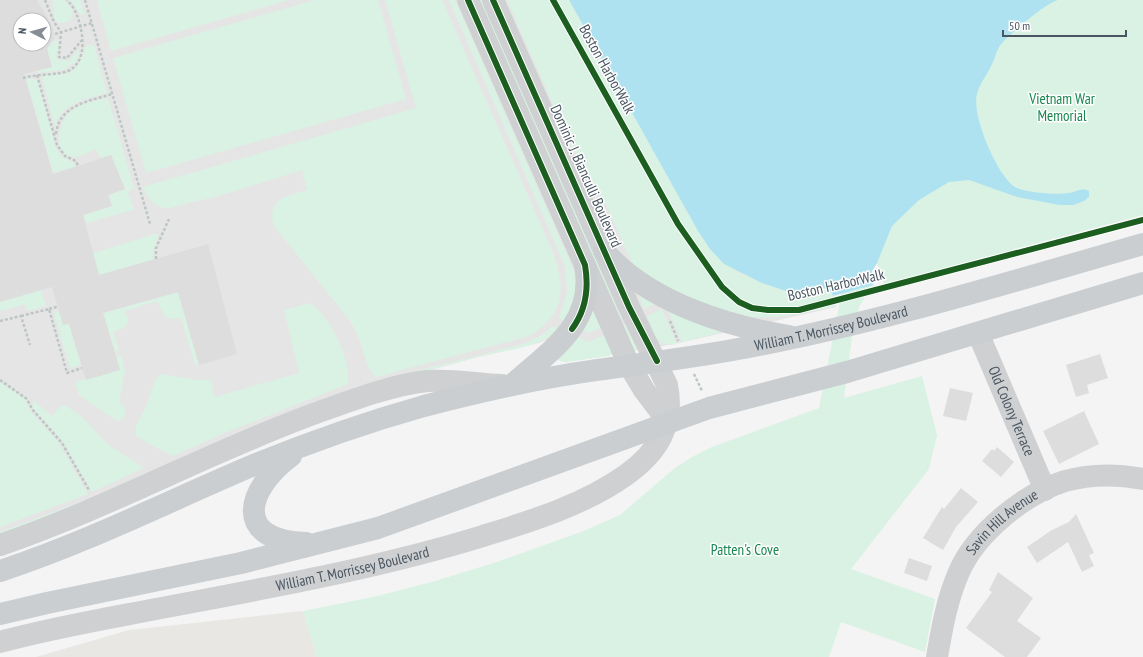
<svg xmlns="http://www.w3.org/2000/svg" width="1143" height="657" font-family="'PT Sans Narrow',sans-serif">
	<rect width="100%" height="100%" fill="#f4f4f4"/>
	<path fill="#e8e7e3" d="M303,611L317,657H36L129,630Z"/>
	<path fill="#e6e5e6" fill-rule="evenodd" d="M0,0H569L698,231L833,296L836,307L675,344L565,362L559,360L546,340L539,343L478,357L399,379L188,457L0,536ZM20,20H44V44H20Z"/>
	<g fill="#d9f2e3">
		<path d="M52,0H65L73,12L71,20C49,30 56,13 52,0Z"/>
		<path d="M70,0H80L85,15L80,14Z"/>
		<path d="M97,0H289L111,51Z"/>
		<path d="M315,0H378L406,99L146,173L113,58Z"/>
		<path d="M385,0H442L552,250C566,286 566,315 529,336L376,377L368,367L360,341L351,322L274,226C266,199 287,196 307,190L302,170L222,195L169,208C155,209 148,199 143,187L416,108Z"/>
		<path d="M449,0H455L574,271C579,293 574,303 566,322L559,318L567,293L565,266Z"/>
		<path d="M477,0H484L624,317L618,320Z"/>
		<path d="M507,0H569L698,231L710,249L736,271L762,283L789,292L829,288L836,307L777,317H740L703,309L634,267L607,207L570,143Z"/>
		<path d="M600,0H1143V215L884,284L877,263L872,271L873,285L860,305L853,329L844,398L922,376L937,435L929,469L851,569L935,599L925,652L841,622L829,657H317L303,611L378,596L435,581L497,562L581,532L620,515L675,468L692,457L712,447L819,408L841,297L838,286Z"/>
		<path d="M53,41H58L56,59L69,61L79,49L78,60L66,69L39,73L37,71L52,67L46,45H50Z"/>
		<path d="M89,45H94L107,93C86,99 61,103 55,127L42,78L45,75C71,75 78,73 85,47Z"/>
		<path d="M31,78L37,80L56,148L62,157L74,163L75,167L53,173L26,79Z"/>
		<path d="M108,98L134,188L128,192L133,208V210L86,223L83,215L112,206L109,195L125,189L111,155L101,159L96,149L78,157C52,159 56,124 70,112C79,104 97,100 108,98Z"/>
		<path d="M158,233C159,242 151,249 153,260L94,277L89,257L94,255V253Z"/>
		<path d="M41,290L46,306L27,311L25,304L0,311V302Z"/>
		<path d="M178,292L199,365H195L181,318L168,319L164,315L157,301L125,311L128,320L126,327L113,332L119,350L115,352L103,313Z"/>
		<path d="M638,292L659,302L644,309Z"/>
		<path d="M309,303C329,313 352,362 348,384L225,433L173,456L153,446L136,436V426L146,407L155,380L161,374L198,380H211L215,397L299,373L284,310Z"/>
		<path d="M667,308L724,332L682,342Z"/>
		<path d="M593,309L602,327L589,333L580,329Z"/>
		<path d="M662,309L677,344C655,348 654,333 647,316Z"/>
		<path d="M59,311L63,325L69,324L81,365L70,368L54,313Z"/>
		<path d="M628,324L638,346L636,350L634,351L622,327Z"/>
		<path d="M553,326L561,329C538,349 505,350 477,357C451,364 425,371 399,379L400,375L524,344L542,335Z"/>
		<path d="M606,334L612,352L609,356L565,362L560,361L557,357L575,336L589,342Z"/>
		<path d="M116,355L121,356L125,372L119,402C126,409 127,408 123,419L117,421L79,395L75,382L120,370Z"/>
		<path d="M0,382L26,400L31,412L57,440L88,494L0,527Z"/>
		<path d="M34,401L52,416L61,405C83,411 92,430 108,444C119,453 132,459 144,468L92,492L62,441L32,407Z"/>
		<path d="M145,473L144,477L0,536V532L89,499Z"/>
	</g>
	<path fill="#aee2f0" d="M569,0H1058C1046,3 1006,36 999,47C996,52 995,59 992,64C988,74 979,84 977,94C971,114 997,176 1015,187C1026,193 1056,195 1069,193C1076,192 1081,187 1089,191V197L1084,201L1073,205H1060L1017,197L969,180L949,182L919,200L892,226L877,263L872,271L873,285L833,296L829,288L789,292L762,283L724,264L710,249L698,231Z"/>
	<g fill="#ddddde" fill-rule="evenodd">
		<path d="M0,0H37L53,27L54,39L47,49L52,67L24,74L53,174L111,155L125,189L108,195L112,206L83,215L99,275L208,244L237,354L199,365L178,292L103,313L120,370L86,380L69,324L63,325L52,287L0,302ZM20,20H44V44H20Z"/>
		<path d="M1100,354L1108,378L1087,385L1089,393L1076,397L1066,365Z"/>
		<path d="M950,388L973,393L966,421L943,416Z"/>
		<path d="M1084,411L1099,444L1059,464L1043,431Z"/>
		<path d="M997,447L1014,462L1001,477L982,461L992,449L994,451Z"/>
		<path d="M961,488L978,502L956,527L943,550L923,538L942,507L944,509Z"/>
		<path d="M1076,514L1094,553L1089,555L1094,566L1082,572L1068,542L1037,563L1027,547L1052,530L1069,522Z"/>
		<path d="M909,558L932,566L927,581L904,573Z"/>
		<path d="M998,572L1033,598L1017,621L1041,638L1027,657H1005L966,628L992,592L989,590Z"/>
	</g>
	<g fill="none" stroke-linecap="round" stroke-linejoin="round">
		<g stroke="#bcc7c4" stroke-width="2.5" stroke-dasharray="3 2" stroke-linecap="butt">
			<path d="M45,0L54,22L61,32L59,57L67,58L82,40"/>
			<path d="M85,0L150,224"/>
			<path d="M55,34L92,23"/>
			<path d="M37,75L57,145L65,156L76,161L78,166"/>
			<path d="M23,78C35,74 59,75 68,71C89,61 83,30 76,13C74,8 71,4 67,0"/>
			<path d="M56,134C59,105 89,101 112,94"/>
			<path d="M156,259V248L169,219"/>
			<path d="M49,309L57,307"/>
			<path d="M21,316L49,309L67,373L82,368"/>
			<path d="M0,321L21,316L30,345"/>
			<path d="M670,321L678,341"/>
			<path d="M694,374L702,391"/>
			<path d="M0,380L27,399L32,409L62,443L89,490"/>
		</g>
		<g stroke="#ced0d2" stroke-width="22">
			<path d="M468,0L629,365L644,390L668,422"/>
			<path id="s1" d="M978,333L1045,490"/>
			<path d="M0,545C108,508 209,452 316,413C350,401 391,385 427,381C452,379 477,384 502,385"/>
			<path id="s2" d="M0,642C51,628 104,619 156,609C266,588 376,569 483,536C531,521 584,505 626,475C658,452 675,425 667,385L629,307L493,0"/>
			<path id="s3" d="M937,657C942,628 947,599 959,572C976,533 1024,494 1065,481C1090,474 1117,474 1143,479"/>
		</g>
		<g stroke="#caced1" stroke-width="22">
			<path d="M604,251C647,301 725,326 789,336"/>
			<path d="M513,384C551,350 596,323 585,265"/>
			<path d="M291,456C244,491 234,541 306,543"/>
			<path id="s4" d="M0,571C88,542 169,501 254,465C310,442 367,422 424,406C471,394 517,383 565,375C626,365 688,359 749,347C882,322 1013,281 1143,244"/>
			<path d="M0,614L47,603L241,563L378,528L709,408L847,372L1143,283"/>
		</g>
		<defs>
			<g id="cycleway">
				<path d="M468,0L585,265C589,288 586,310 572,329"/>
				<path d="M493,0L629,307L657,361"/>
				<path d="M553,0L678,224L722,287L739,302L752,308L768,310H799L1143,220"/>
			</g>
		</defs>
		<use href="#cycleway" stroke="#fff" stroke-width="8"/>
		<use href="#cycleway" stroke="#1b5e20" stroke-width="6"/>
	</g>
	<g text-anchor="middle" stroke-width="3" stroke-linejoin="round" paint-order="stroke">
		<g font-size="15" fill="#4a5661" stroke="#fff">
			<text transform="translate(607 69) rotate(61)" y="5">Boston HarborWalk</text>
			<text transform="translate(586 176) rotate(66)" y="5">Dominic J. Bianculli Boulevard</text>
			<text transform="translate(836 285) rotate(-13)" y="5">Boston HarborWalk</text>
			<text dy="5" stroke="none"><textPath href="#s4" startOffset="870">William T. Morrissey Boulevard</textPath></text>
			<text dy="5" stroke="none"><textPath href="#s1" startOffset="85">Old Colony Terrace</textPath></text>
			<text dy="5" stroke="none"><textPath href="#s3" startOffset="155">Savin Hill Avenue</textPath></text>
			<text dy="5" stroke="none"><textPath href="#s2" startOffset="360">William T. Morrissey Boulevard</textPath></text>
		</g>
		<g font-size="15" fill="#17864f" stroke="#fff">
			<text x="1062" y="104">Vietnam War<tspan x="1062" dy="17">Memorial</tspan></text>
			<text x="745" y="555">Patten's Cove</text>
		</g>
	</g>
	<g transform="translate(32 32) rotate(276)"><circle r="19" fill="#ffffff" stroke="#b7bbc0"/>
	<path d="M0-3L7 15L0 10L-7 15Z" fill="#868d94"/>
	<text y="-6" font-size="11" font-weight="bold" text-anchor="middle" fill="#4a5661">N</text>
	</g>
	<path d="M1003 30v6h123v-6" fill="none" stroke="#4a5661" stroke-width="2"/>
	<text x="1009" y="30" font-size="12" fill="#4a5661" stroke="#ffffff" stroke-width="3" paint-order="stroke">50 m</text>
</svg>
